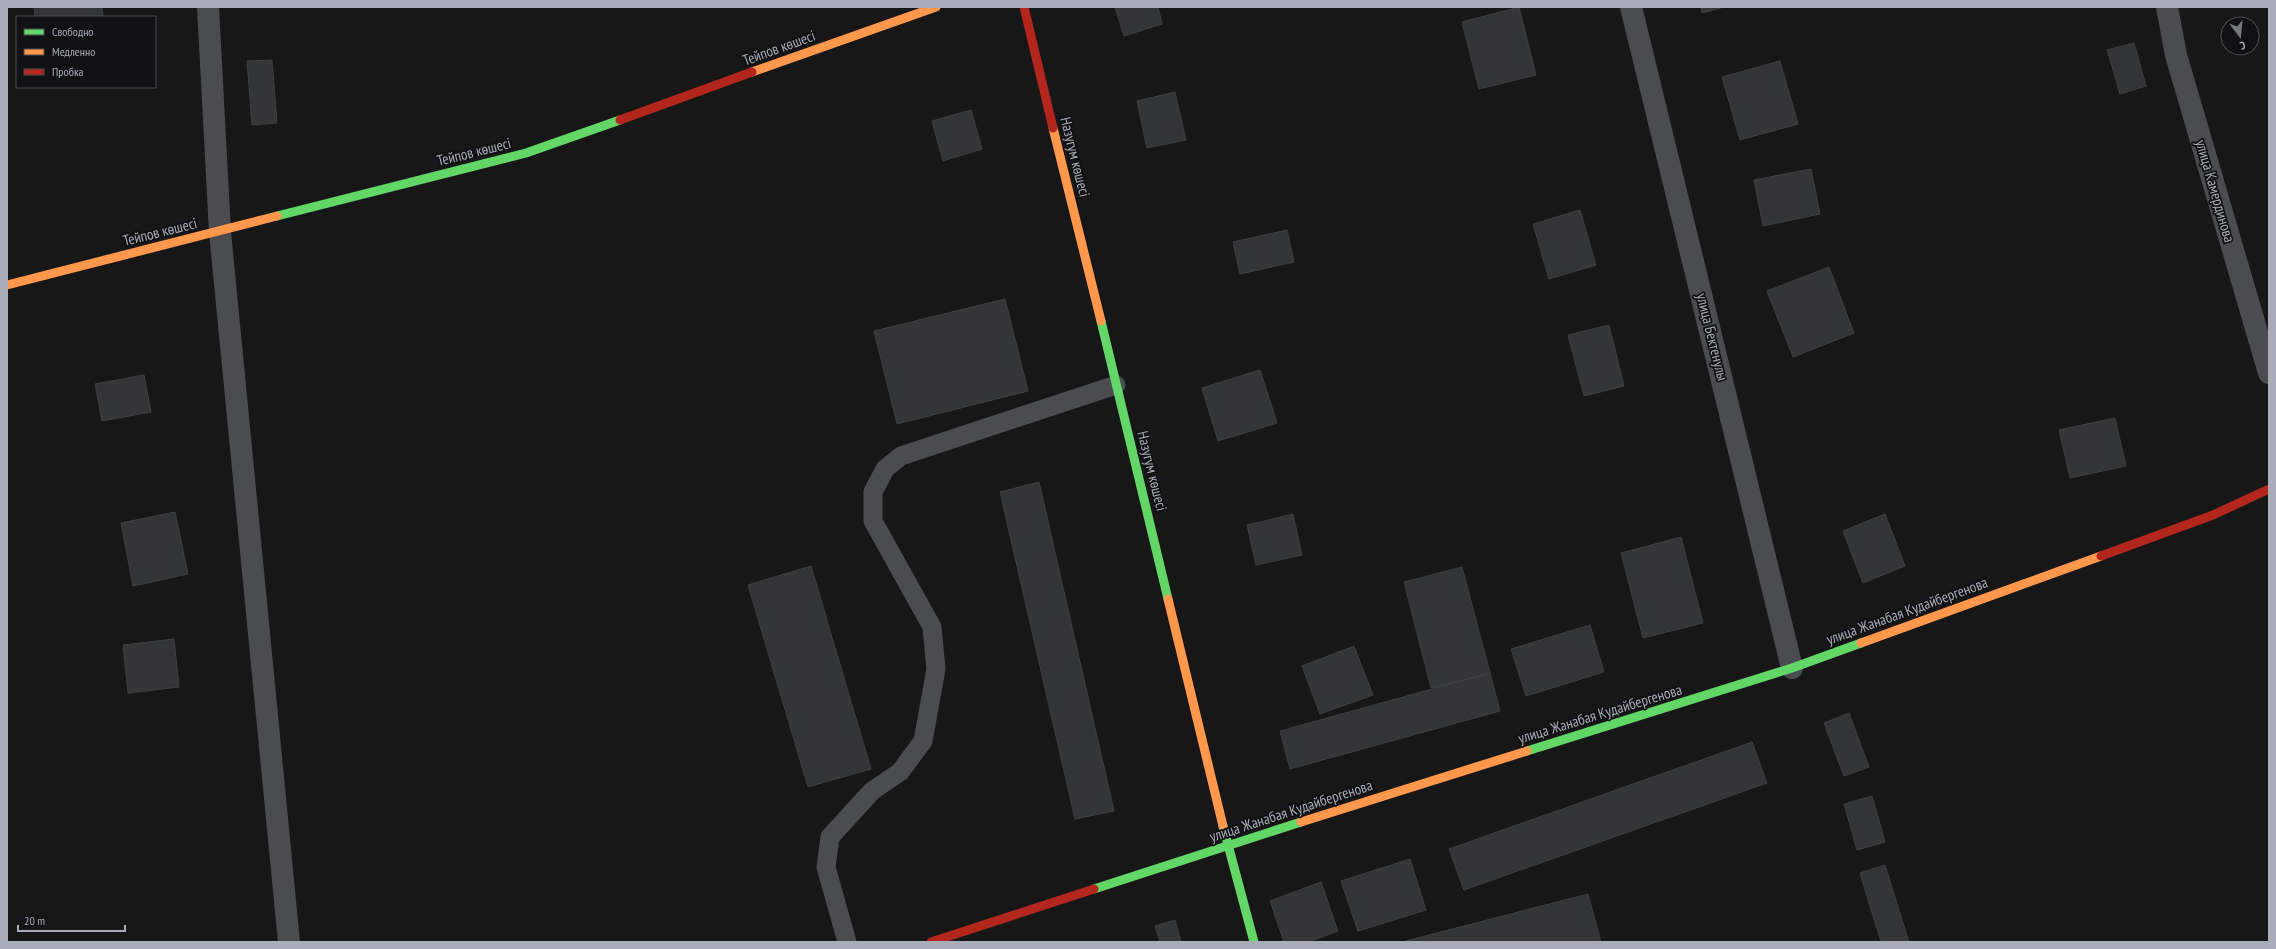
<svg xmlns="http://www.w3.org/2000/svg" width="2276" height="949" font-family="'PT Sans Narrow',sans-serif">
	<rect width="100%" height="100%" fill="#171717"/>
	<g fill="#343536" stroke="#3f4043">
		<path d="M34,7H102L103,17H35Z"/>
		<path d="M1115,7H1158L1162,24L1124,36Z"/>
		<path d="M1519,7L1536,75L1479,89L1462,22Z"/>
		<path d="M1701,7H1724L1702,13Z"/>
		<path d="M2134,43L2146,86L2120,94L2107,50Z"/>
		<path d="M272,60L277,123L252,125L247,61Z"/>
		<path d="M1780,61L1798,124L1740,140L1722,77Z"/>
		<path d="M1175,92L1186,140L1147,148L1137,101Z"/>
		<path d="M971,110L982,149L943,161L932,121Z"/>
		<path d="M1811,169L1820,214L1763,226L1754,180Z"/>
		<path d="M1580,210L1596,265L1549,279L1533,224Z"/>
		<path d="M1287,230L1294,262L1240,274L1233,242Z"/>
		<path d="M1829,267L1854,333L1793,357L1767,291Z"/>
		<path d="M1005,299L1028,391L897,424L874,331Z"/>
		<path d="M1609,325L1624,386L1584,396L1568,335Z"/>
		<path d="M1260,370L1277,423L1218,441L1202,388Z"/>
		<path d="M144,375L151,412L102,421L95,384Z"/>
		<path d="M2115,418L2126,466L2070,478L2059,430Z"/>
		<path d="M1039,482L1114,811L1075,819L1000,492Z"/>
		<path d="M175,512L188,574L133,586L121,523Z"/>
		<path d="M1293,514L1302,555L1256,565L1247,525Z"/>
		<path d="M1885,514L1905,566L1863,583L1843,531Z"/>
		<path d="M1681,537L1703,623L1643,638L1621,553Z"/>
		<path d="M811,566L871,769L808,787L748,585Z"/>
		<path d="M1462,567L1490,673L1431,688L1404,582Z"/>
		<path d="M1590,625L1604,672L1526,696L1511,649Z"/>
		<path d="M174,639L179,687L128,693L123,645Z"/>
		<path d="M1354,646L1373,695L1320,714L1302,666Z"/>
		<path d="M1490,673L1500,711L1290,769L1280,731Z"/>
		<path d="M1849,713L1869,767L1844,776L1824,723Z"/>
		<path d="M1752,742L1767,783L1464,890L1449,849Z"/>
		<path d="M1872,796L1885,842L1857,850L1844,804Z"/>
		<path d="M1410,859L1426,910L1358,931L1341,881Z"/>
		<path d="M1885,865L1909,942H1881L1860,873Z"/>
		<path d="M1321,882L1338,931L1308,942H1284L1270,901Z"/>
		<path d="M1588,894L1601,942H1402Z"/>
		<path d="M1175,920L1181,942H1160L1155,926Z"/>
	</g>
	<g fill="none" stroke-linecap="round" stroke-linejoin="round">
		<path stroke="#4b4c4f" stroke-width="19" d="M847,942L826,867L830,837L872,791L900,772L923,741L936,669L932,627L873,521V492L885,469L901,456L1116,385"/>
		<g stroke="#4b4c4f" stroke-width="22">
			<path d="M208,7L220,232L289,942"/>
			<path d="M1631,7L1792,668"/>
			<path d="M2167,7L2176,55L2269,373"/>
		</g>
		<g stroke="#63d668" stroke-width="9">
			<path d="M277,216L526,153L620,120"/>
			<path d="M1101,321L1168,599"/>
			<path d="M1527,751L1792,668L1861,643"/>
			<path d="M1223,826L1254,942"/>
			<path d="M1094,889L1301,822"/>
		</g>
		<g stroke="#ff974d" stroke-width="9">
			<path d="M752,72L936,7"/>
			<path d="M1053,128L1101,321"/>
			<path d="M7,285L277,216"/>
			<path d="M1168,599L1223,826"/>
			<path d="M1861,643L2101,556"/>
			<path d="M1301,822L1527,751"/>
		</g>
		<g stroke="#b3261e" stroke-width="9">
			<path d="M1024,7L1053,128"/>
			<path d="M620,120L752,72"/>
			<path d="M2101,556L2213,515L2269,489"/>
			<path d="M931,942L1094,889"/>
		</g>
	</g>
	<g text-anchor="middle" stroke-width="3.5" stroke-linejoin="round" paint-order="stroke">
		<g font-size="15" fill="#a8adb7" stroke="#111113">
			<text transform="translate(779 48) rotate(-20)" y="5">Тейпов көшесі</text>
			<text transform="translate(474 152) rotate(-14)" y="5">Тейпов көшесі</text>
			<text transform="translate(1075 157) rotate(76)" y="5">Назугум көшесі</text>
			<text transform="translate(2215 191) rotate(74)" y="5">улица Камердинова</text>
			<text transform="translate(160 232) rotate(-14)" y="5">Тейпов көшесі</text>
			<text transform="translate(1712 337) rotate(76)" y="5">улица Бектенулы</text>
			<text transform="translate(1152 471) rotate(76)" y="5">Назугум көшесі</text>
			<text transform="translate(1907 611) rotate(-20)" y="5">улица Жанабая Кудайбергенова</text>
			<text transform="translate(1600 714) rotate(-17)" y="5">улица Жанабая Кудайбергенова</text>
			<text transform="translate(1291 811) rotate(-18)" y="5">улица Жанабая Кудайбергенова</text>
		</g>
	</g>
	<rect width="2276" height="949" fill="none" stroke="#a8adb7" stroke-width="16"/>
	<rect x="16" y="16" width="140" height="72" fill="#111113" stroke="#4d4f55"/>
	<rect x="24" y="29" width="20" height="6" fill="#63d668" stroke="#4d4f55"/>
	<text x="52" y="36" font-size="12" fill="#a8adb7">Свободно</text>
	<rect x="24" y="49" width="20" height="6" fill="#ff974d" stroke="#4d4f55"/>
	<text x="52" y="56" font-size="12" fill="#a8adb7">Медленно</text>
	<rect x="24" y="69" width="20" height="6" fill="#b3261e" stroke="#4d4f55"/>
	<text x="52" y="76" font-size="12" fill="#a8adb7">Пробка</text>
	<g transform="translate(2240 36) rotate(164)"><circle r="19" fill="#111113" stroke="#4d4f55"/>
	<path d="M0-3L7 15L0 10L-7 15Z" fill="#75787f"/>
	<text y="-6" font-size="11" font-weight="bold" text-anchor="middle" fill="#a8adb7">С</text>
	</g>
	<path d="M18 925v6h107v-6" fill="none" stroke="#a8adb7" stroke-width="2"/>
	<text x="24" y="925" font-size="12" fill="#a8adb7" stroke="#111113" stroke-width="3" paint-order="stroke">20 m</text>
</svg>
